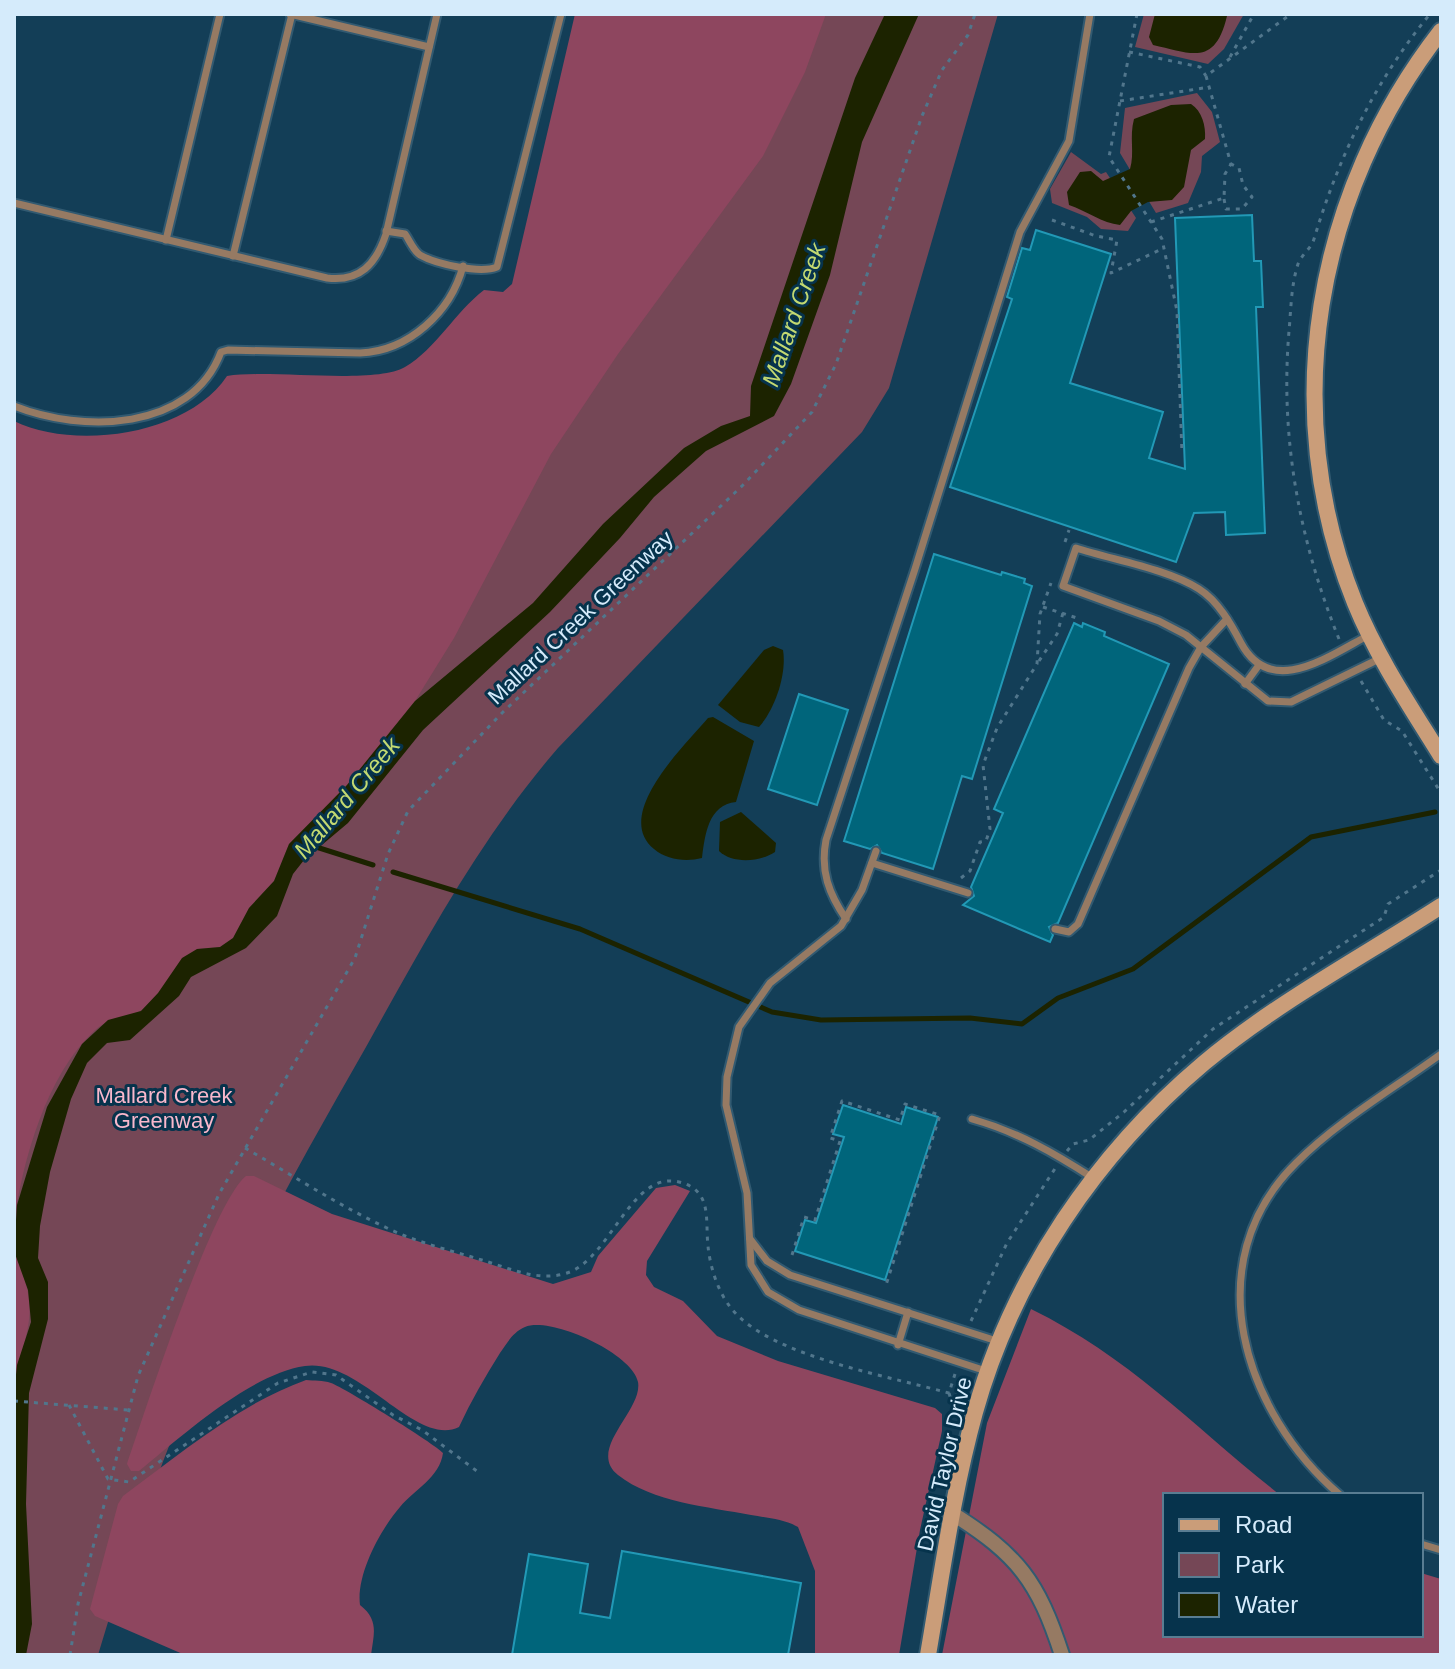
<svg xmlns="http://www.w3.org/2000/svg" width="1455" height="1669" font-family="Arial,sans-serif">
	<rect width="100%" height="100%" fill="#133e57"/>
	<g fill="#754756">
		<path d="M814,14H998L889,388L862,432L558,748C480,838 424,943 366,1047C327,1116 287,1184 253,1255C189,1383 139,1518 98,1655H14V1057Z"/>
		<path d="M1144,14H1244L1224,49L1208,64L1135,47Z"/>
		<path d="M1197,93L1212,112L1220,142L1202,156L1201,172L1188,203L1156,213L1120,153L1125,108Z"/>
		<path d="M1071,152L1101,174L1106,172L1136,218L1128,231L1101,229L1087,217L1052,203L1050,189Z"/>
	</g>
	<g fill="#8e465f">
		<path d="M575,14H826L805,72L763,156L618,354L551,454L454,638L415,701L347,785L289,844L274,881L249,908L233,938L220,947L197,949C183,964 156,1004 138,1012C123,1018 106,1019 94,1031C46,1076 23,1160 14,1222V421C75,451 188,435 227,376C270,369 374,385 405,367C436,349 455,312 484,290L503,292L512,284Z"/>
		<path d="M246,1176H254L332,1214L553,1284L591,1272L598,1256L656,1188L675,1185L690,1191L647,1261L646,1275L654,1287L683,1301L717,1336L778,1361L935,1408L942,1414V1431L920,1530L899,1655H815V1571L798,1527C784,1519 767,1518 751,1515C709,1507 652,1502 618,1475C586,1449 643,1411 638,1382C633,1354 551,1316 525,1327C513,1332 507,1343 500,1353C485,1377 471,1401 459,1427C416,1448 360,1358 305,1366C250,1374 182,1436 139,1471H131L127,1464C145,1412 212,1203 246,1176Z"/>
		<path d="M14,1251C42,1315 26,1325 14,1386Z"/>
		<path d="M1031,1309C1131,1358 1194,1427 1280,1495H1165V1635H1421V1573L1441,1579V1655H942L987,1423Z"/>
		<path d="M306,1380C314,1381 323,1380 331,1383C345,1388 435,1444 443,1453C440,1477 414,1490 400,1507C380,1530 356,1575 360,1605C379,1620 374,1633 371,1655H185L95,1616L90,1609L118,1504L123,1496C180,1454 239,1404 306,1380Z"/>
	</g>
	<g fill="#1c2300">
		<path d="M885,14H919L862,142L830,275L791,384L774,416L706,451L654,497L620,538L550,612L423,730L348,823L304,860L293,874L277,916L246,948L191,977L179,996L130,1040L107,1043L87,1063L71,1099L50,1172L40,1226L38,1258L48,1282V1319L29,1393L26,1504L32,1624L26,1655H14V1394L17,1365L31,1322L28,1290L14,1251L17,1205L47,1107L82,1044L108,1020L141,1011L158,993L182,958L197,949L220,947L233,938L249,908L274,881L289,844L347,785L415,701L533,603L603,524L684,448L721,426L750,416L751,386L855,78Z"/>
		<path d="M1155,14H1226L1227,16C1215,66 1193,54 1153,45L1149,37Z"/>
		<path d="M1191,104C1202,111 1206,126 1205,139L1191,150L1184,187L1172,200L1148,202L1131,211L1120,225C1102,223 1087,211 1069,205L1067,192L1080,172L1091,171L1103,181L1130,169C1135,153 1129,137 1134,119L1171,105Z"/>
		<path d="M773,646L783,650C787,674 775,709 759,727L740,722L718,705L764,650Z"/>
		<path d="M713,717L754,741L736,802C708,805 705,835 702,858C686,862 667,860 654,849C612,815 685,745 708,718Z"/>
		<path d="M741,812L776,843L775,852C760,862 732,864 719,851L720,822Z"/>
	</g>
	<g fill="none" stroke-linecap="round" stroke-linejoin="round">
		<g stroke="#1c2300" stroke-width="5">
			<path d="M313,846L373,865"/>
			<path d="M393,872L580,929L772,1012L821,1020L970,1018L1022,1024L1058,998L1133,969L1311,837L1435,812"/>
		</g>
	</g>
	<g fill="#00657b" stroke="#2299b6" stroke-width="2">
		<path d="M1252,215L1254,261H1261L1263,307H1256L1265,533L1226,535L1225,512L1194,513L1176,562L950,487L1012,299L1007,297L1022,248L1030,250L1036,230L1111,254L1070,383L1163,412L1149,458L1185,469L1175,218Z"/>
		<path d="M934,554L1001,575L1002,572L1025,579L1024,583L1032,586L972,779L962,776L933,869L882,853L877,845L870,849L844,841Z"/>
		<path d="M1074,623L1082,627L1083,623L1105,632L1104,636L1169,664L1058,923L1049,927L1053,935L1050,942L963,905L974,896L971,887L1003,813L994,809Z"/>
		<path d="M799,694L848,710L817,805L768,789Z"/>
		<path d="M843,1105L901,1124L906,1107L938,1117L885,1280L795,1251L805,1220L816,1223L844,1137L833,1134Z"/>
		<path d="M622,1551L801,1583L788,1655H512L529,1554L588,1564L580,1613L610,1618Z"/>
	</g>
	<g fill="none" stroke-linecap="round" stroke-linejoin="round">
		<defs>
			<g id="lane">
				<path d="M290,14L429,47"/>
				<path d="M14,203L327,278C360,282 376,264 386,234L437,14"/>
				<path d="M386,231L405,234C410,241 413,250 420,255C436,264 480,274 497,267L561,14"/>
				<path d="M166,240L220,14"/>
				<path d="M233,256L292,14"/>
				<path d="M14,406C82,433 191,432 221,352L228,350L360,353C409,351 451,312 463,266"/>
				<path d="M1369,635C1329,656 1271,699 1241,643C1231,624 1218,601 1199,589C1168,569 1113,560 1076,548L1063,586L1159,621L1186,635L1268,701L1291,702L1381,658"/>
				<path d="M1245,684L1259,665"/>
				<path d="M876,851L862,890L841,926L770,983L739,1027L727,1077L726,1105L747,1193L751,1265L768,1292L799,1310L986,1371"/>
				<path d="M872,863L968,893"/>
				<path d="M846,919C829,894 820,871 826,840L915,569L1020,232L1069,141L1090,14"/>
				<path d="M1055,929L1069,932L1078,924L1189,668L1201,647L1227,619"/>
				<path d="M972,1119C1018,1132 1054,1153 1093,1178"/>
				<path d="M750,1239L767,1261L790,1275L1000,1342"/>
				<path d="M898,1345L908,1312"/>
				<path d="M1340,1495C1244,1413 1195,1263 1296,1163C1338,1121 1393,1089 1441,1054"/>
				<path d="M1421,1544L1441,1550"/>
			</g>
			<path id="street" d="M953,1514C1018,1555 1038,1581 1062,1655"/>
			<g id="secondary">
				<path d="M1441,31C1315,193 1277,410 1355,603C1377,657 1410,706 1441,756"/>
				<path d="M928,1655C942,1574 953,1491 975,1412C1013,1276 1097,1153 1204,1063C1276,1003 1362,957 1441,906"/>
			</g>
		</defs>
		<use href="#lane" stroke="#325a71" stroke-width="11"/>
		<use href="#street" stroke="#325a71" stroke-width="18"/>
		<use href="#secondary" stroke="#325a71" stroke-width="20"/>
		<g stroke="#51768c" stroke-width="3" stroke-dasharray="4 6" stroke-linecap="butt">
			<path d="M1137,14L1109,157L1162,239L1177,311L1182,454"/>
			<path d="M1129,52L1200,67L1206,76"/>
			<path d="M1230,57L1254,14"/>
			<path d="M1120,101L1210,87"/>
			<path d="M1224,199L1226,209H1242L1252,197L1243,185L1239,168L1231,164"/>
			<path d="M1052,220L1096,236L1117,240L1111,273L1164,248"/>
			<path d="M1151,222L1224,198L1225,174L1231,164L1206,76L1291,14"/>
			<path d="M1065,542L1069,530"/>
			<path d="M1043,607L1080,619"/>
			<path d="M1339,639C1299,540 1280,437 1289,331C1291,310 1291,285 1298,264C1301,255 1311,249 1314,239C1339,156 1375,81 1430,14"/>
			<path d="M1039,661L1057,634L1063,613"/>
			<path d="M1361,681L1384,720L1402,731L1441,793"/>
			<path d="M961,878L970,871L980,842L986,841L990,829L983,765L997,728L1037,664L1040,614L1051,583"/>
			<path d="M245,1148C292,1175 338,1205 387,1228C418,1243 453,1251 485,1261C511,1269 539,1282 567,1273C610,1260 631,1170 679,1182C713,1190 705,1220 708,1246C710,1267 718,1292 731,1308C770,1358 897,1377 959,1396"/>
			<path d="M1067,1151L1073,1144L1089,1140L1124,1112L1213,1029L1384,917L1388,904L1441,870"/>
			<path d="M792,1255L804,1217L815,1220L840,1141L830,1138L842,1101L900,1120L905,1104L940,1115L886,1285"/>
			<path d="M971,1321L1007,1243L1056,1167"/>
			<path d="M955,1374L949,1393L956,1417"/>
			<path d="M14,1401L128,1410"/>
			<path d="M69,1405L108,1479L129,1482L278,1383L312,1372L336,1375L393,1415L422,1430L478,1472"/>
			<path d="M70,1655L78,1604L138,1376L219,1194L355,958L388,854L408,811L502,713L743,485L812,412L836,364L922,116L942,70L968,35L975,14"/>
		</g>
		<use href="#lane" stroke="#967a63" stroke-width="7"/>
		<use href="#street" stroke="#967a63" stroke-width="14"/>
		<use href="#secondary" stroke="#ca9d79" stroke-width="16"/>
	</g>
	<g text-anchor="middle" stroke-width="6" stroke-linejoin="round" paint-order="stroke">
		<g font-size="22" fill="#d5ebfb" stroke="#06334c">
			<text transform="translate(580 617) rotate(-43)" y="8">Mallard Creek Greenway</text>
			<text transform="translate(944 1464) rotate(-77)" y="8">David Taylor Drive</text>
		</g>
		<g font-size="22" fill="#f9b8cc" stroke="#06334c">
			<text x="164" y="1103">Mallard Creek<tspan x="164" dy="25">Greenway</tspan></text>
		</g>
		<g font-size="24" font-style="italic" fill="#c3d971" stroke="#06334c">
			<text transform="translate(794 315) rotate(-71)" y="8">Mallard Creek</text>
			<text transform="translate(347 798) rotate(-50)" y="8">Mallard Creek</text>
		</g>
	</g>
	<rect width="1455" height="1669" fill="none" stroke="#d5ebfb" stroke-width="32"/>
	<rect x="1163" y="1493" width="260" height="144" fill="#06334c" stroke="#597d92" stroke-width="2"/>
	<rect x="1179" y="1519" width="40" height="12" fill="#ca9d79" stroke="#597d92" stroke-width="2"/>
	<text x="1235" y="1533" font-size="24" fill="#d5ebfb">Road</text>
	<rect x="1179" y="1553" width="40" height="24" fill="#754756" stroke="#597d92" stroke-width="2"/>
	<text x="1235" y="1573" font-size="24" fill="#d5ebfb">Park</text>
	<rect x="1179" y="1593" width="40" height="24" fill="#1c2300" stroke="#597d92" stroke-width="2"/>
	<text x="1235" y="1613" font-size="24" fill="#d5ebfb">Water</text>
</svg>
